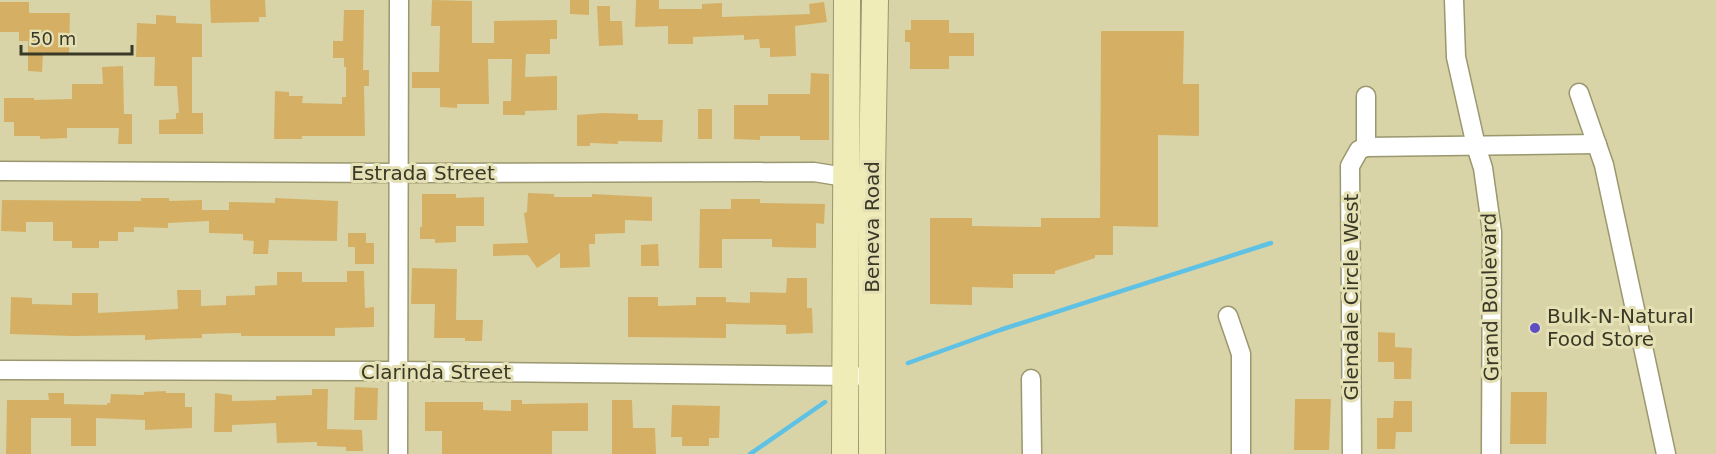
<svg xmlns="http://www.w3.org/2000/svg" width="1716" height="454" font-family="'DejaVu Sans',sans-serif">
	<rect width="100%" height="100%" fill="#d8d4a8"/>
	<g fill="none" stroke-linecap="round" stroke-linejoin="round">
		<g stroke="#5fc1e4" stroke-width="4.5">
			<path d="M908,363L1000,330L1271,243"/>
			<path d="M750,454L825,402"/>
		</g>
	</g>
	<g fill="#d5b064">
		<path d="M210,0H265L266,17H259V22L211,23Z"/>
		<path d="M432,0L472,1V43H494V21L557,20V39H550V54H526L525,77L557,76V110L525,111V115H503V101H511L512,59H488L489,104H457V108L440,107V88H412V72H439L440,26H431Z"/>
		<path d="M570,0H589V15L570,14Z"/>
		<path d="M636,0H659V9H702V4L722,3V17L810,14L809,4L824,2L827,22L795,26L796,56L770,57V48H760L759,39L744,40V35L693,37V44H668V26L635,27Z"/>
		<path d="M0,2H29V13H70L69,55L43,54L42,72L28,71V41H19V32H0Z"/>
		<path d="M597,6H610V21H622L623,45L599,46Z"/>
		<path d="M344,10H364L363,70H369V86H364L365,136H302V139H274L275,91L289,92V96H303L302,103L342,104V97H346V67H344V58H333V41H343Z"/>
		<path d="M156,15L176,16V23L202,24V57H192V113H203V134H159V120L176,119V113H179L177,86H154L155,57H136L137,23L156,24Z"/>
		<path d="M911,20H949V33H974V56H949V69H910V42H905V30H911Z"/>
		<path d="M1101,31H1184L1183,84H1199V136L1158,135V227L1113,226V255H1095V258L1055,271V274H1013V288L972,287V305L930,304V218H972V226L1041,227V218H1100Z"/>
		<path d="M123,66L124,114H132V144H118L119,128H67V138L40,139V136H14V122H4V98H34V100L72,99V84H103L102,67Z"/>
		<path d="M811,73L829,74V140H800V136H760V140L734,139V105H768V94H810Z"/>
		<rect x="698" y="109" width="14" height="30"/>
		<path d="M602,113L638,114V120H663L662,142L618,141V144L590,143V146H577V115Z"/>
		<path d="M528,193L554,194V197H592V194L652,197V221L625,220V233L595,234V244H589L590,267L560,268V253L537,268L528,255L493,256V244L528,243L524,213L527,212Z"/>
		<path d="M422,194H456V198L484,197V226H456V242L435,243V239H420V227H422Z"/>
		<path d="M141,198H169V201L202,200V210H229V202L275,203V198L338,201L337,241L269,240L268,254H253L254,241L243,240V234L209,233V221L168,223V228L134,227V232H118V241H99V248H72V241H53V222H26V232L1,231L2,200L141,201Z"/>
		<path d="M731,199H760V203L825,204L824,224L816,223V248L772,247V239H722V268H699L700,209H731Z"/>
		<path d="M348,233H366V243H374V264H355V247H348Z"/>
		<path d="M658,244L659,266H641V245Z"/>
		<path d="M412,268L457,269L456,320H483L482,341H465V338H434L435,304H411Z"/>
		<path d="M347,271H364L365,308L374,307V327L335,328V336H241V333L202,334V338L161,339L145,340V335L73,336L10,334L11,297L32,298V304L72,305V293H98V313L178,309L177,290H201V306L226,305V296L255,295V286L277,285V272H302V282H347Z"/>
		<path d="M787,278H807V308H812L813,333L786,334V325L726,324V338L628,337V297H658V306L696,305V297H726V302L750,303V292L786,293Z"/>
		<path d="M1378,332L1395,333V347L1412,348L1411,379H1394V362H1378Z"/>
		<path d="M355,387L378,388L377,420H354Z"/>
		<path d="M312,389H328L327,429L362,430L363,451H346V447L317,446V442L277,443L276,423L232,425V432H214L215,393L232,395V401L276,400V396L312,395Z"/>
		<path d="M166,391V393H185V407H192V428L145,430V420L96,418V446H71V418H31V454H6L7,400H49L48,393H64V404L107,405V403H110L111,394L144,395V392Z"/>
		<path d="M1511,392H1547L1546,444H1510Z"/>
		<path d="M1295,399H1331L1329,450H1294Z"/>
		<path d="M511,400H522V404L588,403V431H552V454H442V431H425V402H483V410L511,411Z"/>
		<path d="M612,400H632L633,428H655L656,454H612Z"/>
		<path d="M1394,401H1412V432H1396L1395,449H1377V418H1393Z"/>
		<path d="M672,405L720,406L719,438H709V446H682V437H671Z"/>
	</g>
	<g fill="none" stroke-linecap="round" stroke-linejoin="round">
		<defs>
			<g id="minor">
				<path d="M1454,0L1456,57L1476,146L1483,168L1492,232L1491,454"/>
				<path d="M1579,93L1604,165L1666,454"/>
				<path d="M1366,147L1597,144"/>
				<path d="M0,171L399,173L814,172L845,177"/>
				<path d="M1228,316L1241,354V454"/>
				<path d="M0,370L398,371L856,376"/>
				<path d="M1031,379L1032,454"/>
				<path d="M398,454L399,0"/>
				<path d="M1352,454L1350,166L1359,150L1366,147V96"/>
			</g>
			<g id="secondary">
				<path d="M845,454L847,0"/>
				<path d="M872,454V175L875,0"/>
			</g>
		</defs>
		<use href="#minor" stroke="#9b976e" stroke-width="21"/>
		<use href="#secondary" stroke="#9b976e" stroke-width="28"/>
		<use href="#minor" stroke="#fff" stroke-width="18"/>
		<use href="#secondary" stroke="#f0ecb8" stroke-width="26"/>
	</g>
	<circle fill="#5d4ec6" stroke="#e5e1b5" stroke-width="2" cx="1535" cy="328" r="6"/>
	<g text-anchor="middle" stroke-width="6" stroke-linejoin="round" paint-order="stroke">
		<g font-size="20" fill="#3a3827" stroke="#e5e1b5">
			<text x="423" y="180">Estrada Street</text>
			<text transform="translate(872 227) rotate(-90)" y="7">Beneva Road</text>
			<text transform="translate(1351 297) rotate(-90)" y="7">Glendale Circle West</text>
			<text transform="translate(1490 297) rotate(-91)" y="7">Grand Boulevard</text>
			<text x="436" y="379">Clarinda Street</text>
		</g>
		<g font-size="20" fill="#3a3827" stroke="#e5e1b5" text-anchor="start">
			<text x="1547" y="323">Bulk-N-Natural<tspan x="1547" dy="23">Food Store</tspan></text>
		</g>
	</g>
	<path d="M21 45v9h111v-9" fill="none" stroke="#3a3827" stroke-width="3"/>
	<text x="30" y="45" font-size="18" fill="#3a3827" stroke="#e5e1b5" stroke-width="4.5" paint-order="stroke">50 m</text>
</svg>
